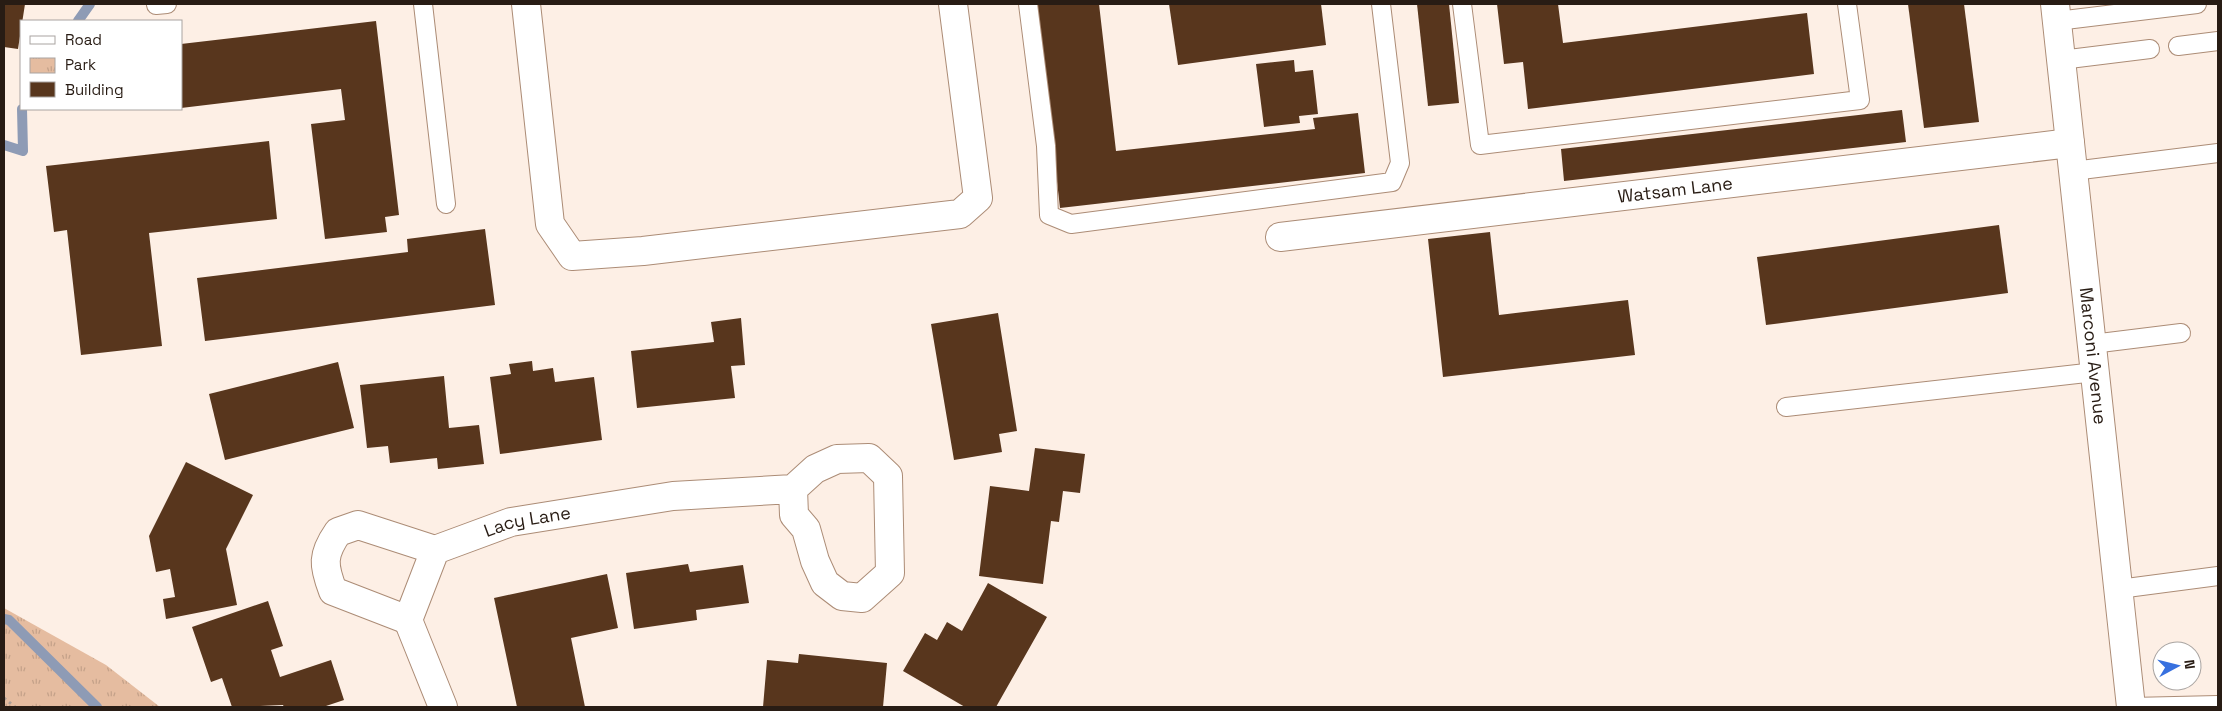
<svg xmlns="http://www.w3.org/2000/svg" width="2222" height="711" font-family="'Space Grotesk',sans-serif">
	<defs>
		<pattern id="park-tufts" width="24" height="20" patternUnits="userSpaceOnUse" patternTransform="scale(1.25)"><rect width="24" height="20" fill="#e5bca0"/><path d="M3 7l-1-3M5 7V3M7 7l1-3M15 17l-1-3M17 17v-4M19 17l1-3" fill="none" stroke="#c4a189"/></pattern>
	</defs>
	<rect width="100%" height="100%" fill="#fdefe5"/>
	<path fill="url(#park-tufts)" d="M4,608L106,665L160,707H4Z"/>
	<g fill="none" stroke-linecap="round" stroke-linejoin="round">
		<g stroke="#8e9bb5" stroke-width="10">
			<path d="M78,21L90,4"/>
			<path d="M4,145L23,151L22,109"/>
			<path d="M4,619L9,620L97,707"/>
		</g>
	</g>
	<g fill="#58361d">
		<path d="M4,4H25L18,49L4,47Z"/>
		<path d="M1037,4H1099L1116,151L1315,129L1313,118L1358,113L1365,173L1060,208Z"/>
		<path d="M1169,4H1321L1326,45L1178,65Z"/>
		<path d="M1417,4H1449L1459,103L1428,106Z"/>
		<path d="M1497,4H1558L1563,43L1807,13L1814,74L1528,109L1523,62L1504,64Z"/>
		<path d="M1908,4H1964L1979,122L1924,128Z"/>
		<path d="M376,21L399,215L385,217L387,232L325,239L311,124L345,120L341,89L181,108V44Z"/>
		<path d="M1294,60L1295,72L1313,70L1318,114L1299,116L1300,123L1264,127L1256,64Z"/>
		<path d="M1902,110L1906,142L1564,181L1561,149Z"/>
		<path d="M269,141L277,219L149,233L162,346L81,355L67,230L54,232L46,166Z"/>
		<path d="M1999,225L2008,293L1766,325L1757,257Z"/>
		<path d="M485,229L495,305L205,341L197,278L408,252L407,239Z"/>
		<path d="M1490,232L1499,315L1628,300L1635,355L1443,377L1428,239Z"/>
		<path d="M998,313L1017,431L999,434L1002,452L954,460L931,324Z"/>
		<path d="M741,318L745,365L731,366L735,398L637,408L631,351L714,342L711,322Z"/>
		<path d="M532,361L533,371L553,368L555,382L594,377L602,440L500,454L490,377L511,374L509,364Z"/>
		<path d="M338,362L354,428L225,460L209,394Z"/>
		<path d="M444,376L449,428L479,425L484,464L438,469L437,458L390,463L388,446L367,448L360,385Z"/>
		<path d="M1035,448L1085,454L1080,493L1063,491L1059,522L1051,521L1043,584L979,576L990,486L1029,491Z"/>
		<path d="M186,462L253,495L226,549L237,605L166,619L163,599L175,597L170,569L156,572L149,536Z"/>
		<path d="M688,564L690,572L743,565L749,603L696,610L697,620L634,629L626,573Z"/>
		<path d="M607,574L618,628L571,638L585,707H517L494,598Z"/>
		<path d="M988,583L1047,617L996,707H965L903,671L925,633L937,640L947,622L962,631Z"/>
		<path d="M268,601L283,646L271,650L280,677L331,660L344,700L323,707H284L283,705L232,707L222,678L211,682L192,627Z"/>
		<path d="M799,654L887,663L883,707H763L767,660L798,663Z"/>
	</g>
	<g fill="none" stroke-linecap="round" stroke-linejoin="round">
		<defs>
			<g id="service">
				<path d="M423,4L446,204"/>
				<path d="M1028,4L1046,146L1049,215L1071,224L1392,182L1400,163L1381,4"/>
				<path d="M1462,4L1480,145L1860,100L1847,4"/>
				<path d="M156,5L167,4"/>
				<path d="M2057,21L2197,4"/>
				<path d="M2178,46L2218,41"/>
				<path d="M2061,60L2150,49"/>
				<path d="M2073,171L2218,153"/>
				<path d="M2092,344L2181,333"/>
				<path d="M1786,407L2095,372"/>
				<path d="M2119,589L2218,576"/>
				<path d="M2131,707L2218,705"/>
			</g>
			<g id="minor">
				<path d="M526,4L550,224L572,256L643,251L960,214L978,198L953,4"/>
				<path id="s1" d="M1280,237L2070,143"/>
				<path d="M408,620L333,591C323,565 322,555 338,532L358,525L435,550"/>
				<path id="s2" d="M443,707L408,620L435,550L511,522L673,496L793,489L815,469L837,459L869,458L888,476L890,573L862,598L842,596L825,583L815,561L806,529L794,515L793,489"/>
			</g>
			<g id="secondary">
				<path id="s3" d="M2055,4L2131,707"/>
			</g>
		</defs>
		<use href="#service" stroke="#ac8c76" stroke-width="20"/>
		<use href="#minor" stroke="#ac8c76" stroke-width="30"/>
		<use href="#secondary" stroke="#ac8c76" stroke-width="30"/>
		<path stroke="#ad9f96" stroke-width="3" stroke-dasharray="2.5 4" stroke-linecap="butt" d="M4,698L15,707"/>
		<use href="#service" stroke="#fff" stroke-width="18"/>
		<use href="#minor" stroke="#fff" stroke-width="28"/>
		<use href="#secondary" stroke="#fff" stroke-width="28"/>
	</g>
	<g text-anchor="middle" stroke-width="5" stroke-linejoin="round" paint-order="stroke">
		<g font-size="18" fill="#281c14" stroke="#fff">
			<text dy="6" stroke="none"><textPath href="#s1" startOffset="398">Watsam Lane</textPath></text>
			<text dy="6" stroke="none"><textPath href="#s3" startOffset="354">Marconi Avenue</textPath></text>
			<text dy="6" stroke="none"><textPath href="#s2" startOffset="266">Lacy Lane</textPath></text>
		</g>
	</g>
	<rect width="2222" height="711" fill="none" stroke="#281c14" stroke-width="10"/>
	<rect x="20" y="20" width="162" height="90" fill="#ffffff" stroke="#a9a4a1"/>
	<rect x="30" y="36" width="25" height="8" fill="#ffffff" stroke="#a9a4a1"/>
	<text x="65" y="45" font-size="15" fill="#281c14">Road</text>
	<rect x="30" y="58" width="25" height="15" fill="url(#park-tufts)" stroke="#a9a4a1"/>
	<text x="65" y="70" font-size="15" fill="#281c14">Park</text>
	<rect x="30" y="82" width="25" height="15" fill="#58361d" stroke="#a9a4a1"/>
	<text x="65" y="95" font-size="15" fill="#281c14">Building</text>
	<g transform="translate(2177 666) rotate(83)"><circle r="24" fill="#ffffff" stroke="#a9a4a1"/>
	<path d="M0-4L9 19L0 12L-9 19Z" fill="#3770df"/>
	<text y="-8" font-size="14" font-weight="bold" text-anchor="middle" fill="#281c14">N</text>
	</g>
</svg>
